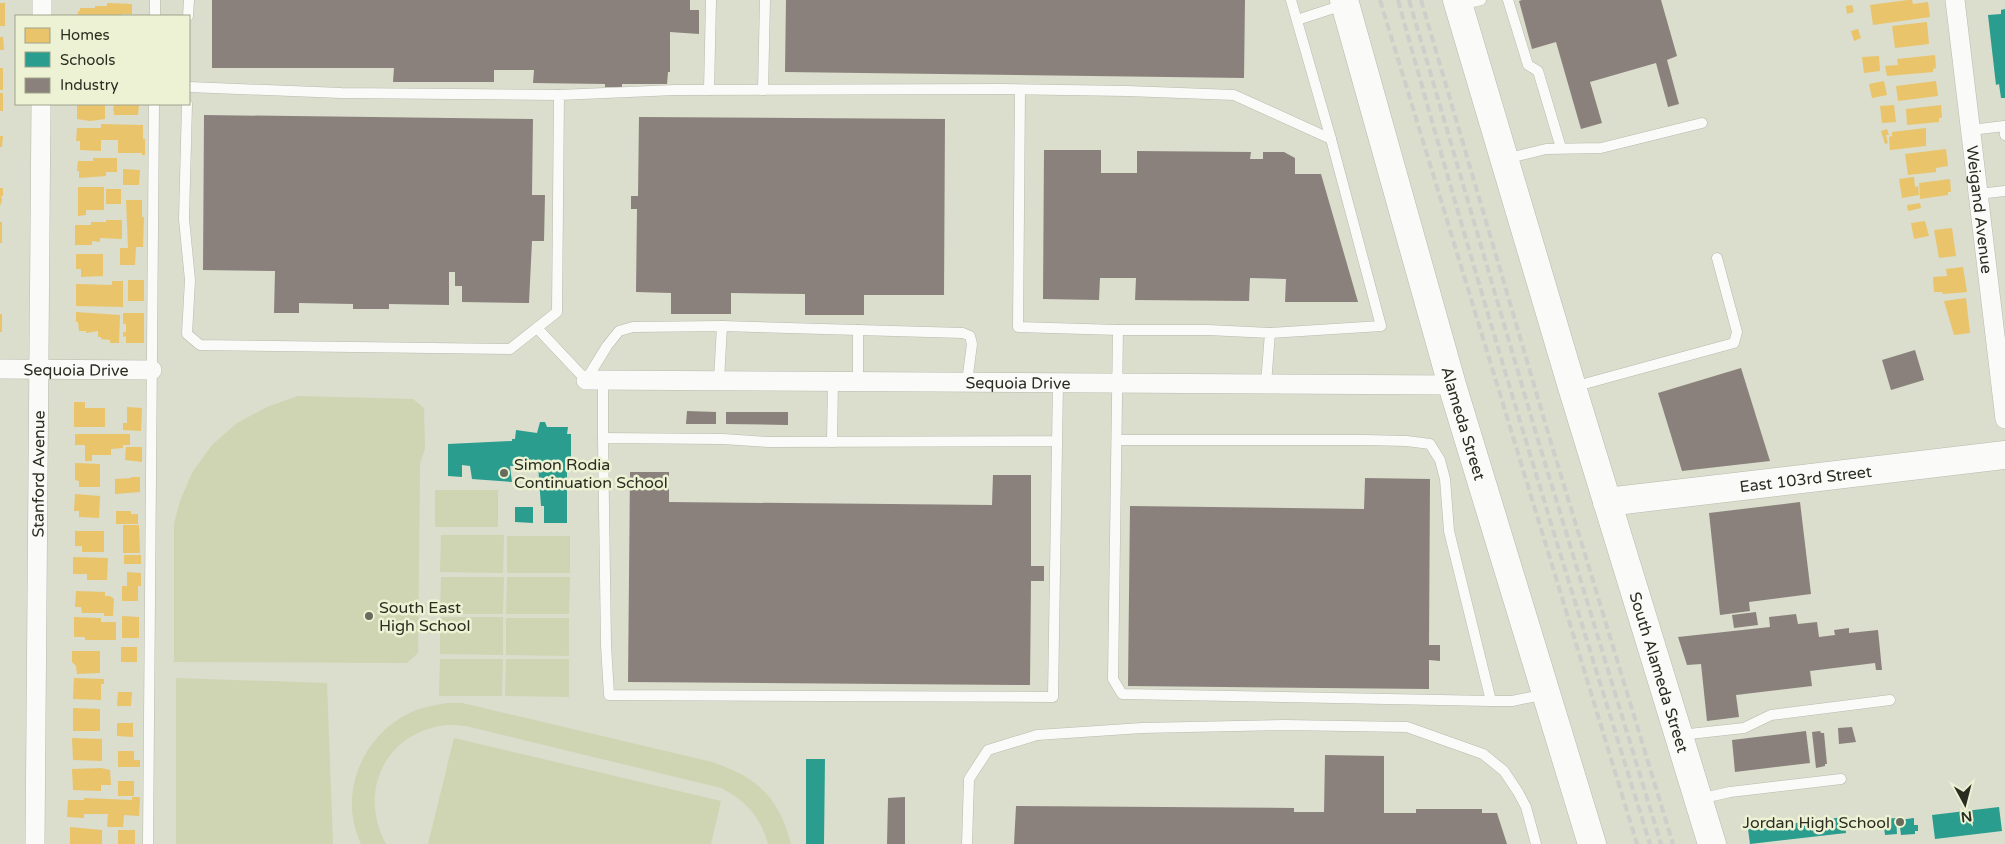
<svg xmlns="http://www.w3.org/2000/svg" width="2005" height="844" font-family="'Varela Round',sans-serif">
	<rect width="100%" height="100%" fill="#dbddcd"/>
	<g fill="#cfd5b2">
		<path d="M298,396L413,399L424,408L425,449L420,463L418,653L407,663L174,662V524L180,501L192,473L212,445L237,423L267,407Z"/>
		<rect x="435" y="490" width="63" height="37"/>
		<path d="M441,535H504L503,573L440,572Z"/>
		<rect x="507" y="536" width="63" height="37"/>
		<path d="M441,577H504L503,614H440Z"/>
		<path d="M507,577H570L569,614H506Z"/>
		<path d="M440,617H503V655L440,654Z"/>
		<path d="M506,618H569V656L506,655Z"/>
		<path d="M440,659H503L502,696H439Z"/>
		<path d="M506,659H569V697L505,696Z"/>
		<path d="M176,678L327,683L333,844H176Z"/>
		<path d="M447,703H462L712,762C757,777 779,797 791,844H768C761,817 745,800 721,788L466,726C455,725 445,724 435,727C380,740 360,797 386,844H361C337,793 363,733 414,711C424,707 436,705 447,703Z"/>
		<path d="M454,738L721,801L711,844H428Z"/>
	</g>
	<g fill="#e9c46a">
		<path d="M1908,0H1912L1913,4L1928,2L1930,17L1873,25L1870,5Z"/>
		<rect x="0" y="3" width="5" height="23"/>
		<path d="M107,3L132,4V14H122V16H78V11H80V8H95V6H107Z"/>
		<path d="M1852,5L1854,12L1847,14L1846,6Z"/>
		<path d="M1927,22L1929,44L1895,48L1892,26Z"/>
		<path d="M1858,29L1861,38L1854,41L1851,31Z"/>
		<path d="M0,37H3L4,50H0Z"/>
		<path d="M1935,55L1936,68L1933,69V72L1887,76L1885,66L1898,65L1897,59Z"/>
		<path d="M1879,56L1880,71L1864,73L1862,57Z"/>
		<rect x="0" y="68" width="3" height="22"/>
		<path d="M1884,81L1887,95L1872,98L1869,84Z"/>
		<path d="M1936,81L1938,96L1898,101L1896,86Z"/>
		<rect x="0" y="93" width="3" height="18"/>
		<path d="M79,104H105V119L90,121L77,119V105Z"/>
		<path d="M114,104H139L138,115H114V111H113Z"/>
		<path d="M1894,105L1896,122L1882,123L1880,106Z"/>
		<path d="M1941,105L1942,118H1939V122L1907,125L1906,109Z"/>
		<path d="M101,124L143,125V139H145V155H142V153H118V140H101V151L80,150V141H76L77,128H101Z"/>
		<path d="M1926,128V146L1890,150L1889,137L1892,136V132Z"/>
		<path d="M1887,129L1889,135H1886L1888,143L1885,144L1881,131Z"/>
		<path d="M0,136H3L2,147H0Z"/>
		<path d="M1946,149L1948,166L1936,168V172L1908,175L1905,154Z"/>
		<path d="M93,158H117V172H106V176L79,178V171H77L78,161H93Z"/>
		<path d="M123,169L140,170L139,185H123Z"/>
		<path d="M1914,177L1915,187L1918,186L1919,195L1902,198L1899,179Z"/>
		<path d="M1950,179L1951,192H1948V195L1920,199L1919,183Z"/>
		<path d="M78,187H104V210H86V215L78,216Z"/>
		<path d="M0,188H3V196H1L2,200L0,206Z"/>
		<rect x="106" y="189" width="15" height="15"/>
		<path d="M126,200H142V217H144L143,247H136L135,265H120V248H128Z"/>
		<path d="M1920,203L1921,208L1908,211L1907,205Z"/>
		<path d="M106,220H122V239L100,238V242L92,241V245H75V225H91V222H106Z"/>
		<path d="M1925,221L1929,236L1914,239L1911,223Z"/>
		<rect x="0" y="222" width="2" height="21"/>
		<path d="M1952,228L1956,256L1939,258L1934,230Z"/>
		<path d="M76,254H103V276L81,277V269H76Z"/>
		<path d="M1963,267L1967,292L1943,294L1942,292H1934L1933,277L1947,276L1946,269Z"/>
		<rect x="128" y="280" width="16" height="21"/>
		<path d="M112,281H123V307L76,306V284L112,285Z"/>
		<path d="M1966,298L1970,333L1954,335L1944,301Z"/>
		<path d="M76,312L120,315L119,343H110V340L101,339V337H98V331L86,333V331H79L78,322H76Z"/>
		<path d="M123,313H144V343H126V336L123,337V332H126V324H123Z"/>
		<rect x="0" y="314" width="2" height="18"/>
		<path d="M74,402H85V408H105V427H74Z"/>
		<path d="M127,407L142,408L141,431L123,430V423H127Z"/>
		<path d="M75,434H130V445H123V448L111,449V455H92V461H85V445H75Z"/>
		<path d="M126,447H142V462L125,460Z"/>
		<path d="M75,463L100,464V487H79V481L75,480Z"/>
		<path d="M131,477H140V492L115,494V479L131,478Z"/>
		<path d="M75,494L100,496L99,518L79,517V511H74Z"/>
		<path d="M116,511H131V514H138V524H116Z"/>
		<path d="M123,525H139L140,553H123Z"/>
		<path d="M75,531H104V552H82V546H75Z"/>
		<rect x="124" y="555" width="17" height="9"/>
		<path d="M73,557L108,558L107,580H87V574H73Z"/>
		<path d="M127,572L141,573V586H138V601H122V586H127Z"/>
		<path d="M76,591L105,592V596H110L114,599L113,616H104V613H82L81,607H75Z"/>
		<path d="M122,616L139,617V638H122Z"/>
		<path d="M74,617L101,618V622H116V640H85V637H74Z"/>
		<rect x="121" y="647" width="16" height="15"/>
		<path d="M72,651H100V673L77,674L76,666L72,662Z"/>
		<path d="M74,678L104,679V684H101V700L73,699Z"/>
		<path d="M118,692H132L131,706H117Z"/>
		<path d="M73,708L100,709V731H73Z"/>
		<path d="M117,723H133V737L117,736Z"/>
		<path d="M72,738L102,739V761L73,760Z"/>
		<path d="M118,751H134V760H140V767H118Z"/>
		<path d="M101,768L110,770L111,785H101V791L73,790L72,769Z"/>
		<rect x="118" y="781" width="16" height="15"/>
		<path d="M132,797H140L139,816L124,815L123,827H107L108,814H84V818L67,817L68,800H84V798L132,800Z"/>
		<path d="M70,827L102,830V844H70Z"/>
		<rect x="118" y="830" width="17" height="14"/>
	</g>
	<g fill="#2a9d8f">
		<path d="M2005,9V98H2001L1999,84L1996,85L1988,15L2001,14V10Z"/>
		<path d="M540,422H545L547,427H568L567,434H571V457H567V523H544V506H541L538,465L510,466L512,482L472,479L470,466L462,465V477L448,476V444L512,441V439H515L516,430L537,433Z"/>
		<path d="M515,507H533V523L515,522Z"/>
		<path d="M806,759H825L824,844H806Z"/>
		<path d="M1999,807L2002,831L1935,839L1932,815Z"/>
		<path d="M1844,817L1846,833L1750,844L1748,829Z"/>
		<path d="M1896,818L1897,834L1885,835L1883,819Z"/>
		<path d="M1914,818V825H1918V831H1915V834L1901,835L1899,820Z"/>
	</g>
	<g fill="#8a817c">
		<path d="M212,0H690V10H699V34L670,32V72H668L667,84H622V87H605V84L533,83L534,70H494V82H393L394,68H212Z"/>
		<path d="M786,0H1245L1244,78L785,72Z"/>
		<path d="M1522,0H1661L1677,56L1667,60L1679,104L1668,107L1656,63L1590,82L1602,123L1581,129L1556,42L1532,49L1519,1Z"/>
		<path d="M204,115L533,119L532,195H545L544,241H532L529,303L462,302V286H455V272H449V305L389,304V309H353V304L299,303V313H274L275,271L203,270Z"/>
		<path d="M639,117L945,119L944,295H864V315H805V294L731,293V314H671V293L636,292L637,209H631V196H638Z"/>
		<path d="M1044,150H1101V173H1137V151L1251,152L1250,159H1263V152H1284L1295,158V174H1321L1358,302H1285L1286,279L1250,278L1249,301L1135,300L1136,278H1100L1099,300L1043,299Z"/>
		<path d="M1915,350L1924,380L1891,390L1882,360Z"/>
		<path d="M1741,368L1770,461L1682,471L1658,393Z"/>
		<path d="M687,411L716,412V424H686Z"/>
		<path d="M726,412H788V425L726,424Z"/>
		<path d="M630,472H669V502L992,505L993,475H1031V566H1044V581H1031L1030,685L628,682Z"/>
		<path d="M1365,478L1430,479L1429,645H1440V661L1429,660V689L1128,686L1130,506L1364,509Z"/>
		<path d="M1800,502L1811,594L1749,602L1750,611L1720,615L1709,513Z"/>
		<path d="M1756,612L1758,625L1734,628L1732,615Z"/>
		<path d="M1796,614L1798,624L1817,622L1819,637L1835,635L1834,630L1849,628V633L1878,630L1882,670H1876L1875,663L1810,671L1812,686L1736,695L1739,717L1707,721L1701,664L1687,665L1678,637L1770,627L1769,617Z"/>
		<path d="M1852,727L1856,742L1839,744L1838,728Z"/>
		<path d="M1806,731L1810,763L1735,772L1732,740Z"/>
		<path d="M1820,731L1821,733H1824L1827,764H1825V766L1816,768L1812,732Z"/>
		<path d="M1325,755L1384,756V813H1416V809H1482V813H1497L1507,844H1014L1016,806L1294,808V812H1324Z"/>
		<path d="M905,797V844H887L888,798Z"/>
	</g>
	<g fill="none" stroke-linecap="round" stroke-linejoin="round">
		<defs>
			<g id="lane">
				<path d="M1291,0L1331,139"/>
				<path d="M1508,0L1528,65L1538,71L1561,148"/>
				<path d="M1459,5L1481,0"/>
				<path d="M155,16V0"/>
				<path d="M188,16L189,0"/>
				<path d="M1297,20L1343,5"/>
				<path d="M189,87L341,93L559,95"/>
				<path d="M709,90L711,0"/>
				<path d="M763,90L765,0"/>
				<path d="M1020,90L1018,327L1118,330"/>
				<path d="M187,104L184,219L190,280L187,334L200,345L510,349L557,312L559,95L675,90L1002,89L1127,91L1234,95L1331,139L1381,326L1270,333"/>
				<path d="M1971,130L2004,126L2005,135"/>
				<path d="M1505,159L1546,149L1601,148L1702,123"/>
				<path d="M1978,194L2005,191"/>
				<path d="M537,328L586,380L607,346L619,331L633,327L722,326L963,333L970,336L972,344L967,382"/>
				<path d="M603,380V438"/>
				<path d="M719,380L722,326"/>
				<path d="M858,381V330"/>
				<path d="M1266,384L1270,333L1208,330H1118L1113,679L1122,694L1491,701H1512L1546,694"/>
				<path d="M1573,387L1734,343L1737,332L1717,258"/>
				<path d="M1117,440H1365L1407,441L1430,444L1440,460L1445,479L1449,531L1491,701"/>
				<path d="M1057,441L768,442L723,439L603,438L606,645L609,695L1053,697L1058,383"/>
				<path d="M832,442L833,381"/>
				<path d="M1680,735L1744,728L1771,715L1890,700"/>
				<path d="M1699,799L1730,792L1841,779"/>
				<path d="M148,844L154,104"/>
				<path d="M967,844L969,779L988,750L1037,735L1142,728L1285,725L1407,727L1483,754L1504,771L1518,792L1526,807L1536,844"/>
			</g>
			<g id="street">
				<path id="s1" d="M1955,0L2005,419"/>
				<path d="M42,16V0"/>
				<path id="s2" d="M0,369L152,370"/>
				<path id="s3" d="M586,380L1452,385"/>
				<path id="s4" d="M35,844L41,104"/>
			</g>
			<g id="secondary">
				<path id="s5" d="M1344,0L1452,385L1592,844"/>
				<path id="s6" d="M1607,502L2005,455"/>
			</g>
			<g id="primary">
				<path id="s7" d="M1457,0L1572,387L1712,844"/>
			</g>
		</defs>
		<use href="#lane" stroke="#b8baad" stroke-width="11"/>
		<use href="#street" stroke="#b8baad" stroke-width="20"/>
		<use href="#secondary" stroke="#b8baad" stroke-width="29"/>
		<use href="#primary" stroke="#b8baad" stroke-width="29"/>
		<use href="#lane" stroke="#fafaf8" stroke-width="10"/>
		<use href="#street" stroke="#fafaf8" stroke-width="19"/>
		<use href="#secondary" stroke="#fafaf8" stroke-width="28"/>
		<use href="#primary" stroke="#fafaf8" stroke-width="28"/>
		<g stroke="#cecfca" stroke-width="4" stroke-dasharray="8 4" stroke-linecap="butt">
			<path d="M1380,0L1637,844"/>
			<path d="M1398,0C1476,283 1563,564 1650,844"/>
			<path d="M1409,0L1538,440L1661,844"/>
			<path d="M1421,0L1549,436L1673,844"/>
		</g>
	</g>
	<g fill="#696b5d" stroke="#ecf2d3" stroke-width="2">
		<circle cx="504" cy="473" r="5"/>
		<circle cx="369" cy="616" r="5"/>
		<circle cx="1900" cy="822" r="5"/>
	</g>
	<g text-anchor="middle" stroke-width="5" stroke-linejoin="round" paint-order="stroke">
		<g font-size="16" fill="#2b2d21" stroke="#ecf2d3">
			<text dy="6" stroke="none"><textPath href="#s1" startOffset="211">Weigand Avenue</textPath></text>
			<text dy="6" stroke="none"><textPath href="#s2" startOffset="76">Sequoia Drive</textPath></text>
			<text dy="6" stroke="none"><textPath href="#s3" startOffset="432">Sequoia Drive</textPath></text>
			<text dy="6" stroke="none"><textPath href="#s5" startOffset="440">Alameda Street</textPath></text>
			<text dy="6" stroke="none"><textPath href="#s4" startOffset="370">Stanford Avenue</textPath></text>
			<text dy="6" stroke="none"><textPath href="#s6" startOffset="200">East 103rd Street</textPath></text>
			<text dy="6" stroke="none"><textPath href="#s7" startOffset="702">South Alameda Street</textPath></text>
		</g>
		<g font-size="16" fill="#2b2d21" stroke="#ecf2d3" text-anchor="start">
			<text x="514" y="470">Simon Rodia<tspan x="514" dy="18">Continuation School</tspan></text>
			<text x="379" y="613">South East<tspan x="379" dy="18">High School</tspan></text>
			<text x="1890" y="828" text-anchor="end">Jordan High School</text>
		</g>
	</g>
	<rect x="15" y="15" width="175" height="90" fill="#ecf2d3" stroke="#9fa38c"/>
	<rect x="25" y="28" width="25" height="15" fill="#e9c46a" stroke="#9fa38c"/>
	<text x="60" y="40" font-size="15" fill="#2b2d21">Homes</text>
	<rect x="25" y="52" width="25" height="15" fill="#2a9d8f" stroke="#9fa38c"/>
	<text x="60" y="65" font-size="15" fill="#2b2d21">Schools</text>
	<rect x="25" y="78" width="25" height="15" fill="#8a817c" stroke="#9fa38c"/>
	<text x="60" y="90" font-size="15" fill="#2b2d21">Industry</text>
	<g transform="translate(1965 804) rotate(173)" stroke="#ecf2d3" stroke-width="4" paint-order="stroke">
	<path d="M0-4L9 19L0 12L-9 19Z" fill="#2b2d21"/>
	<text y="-8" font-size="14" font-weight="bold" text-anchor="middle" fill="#2b2d21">N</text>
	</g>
</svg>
